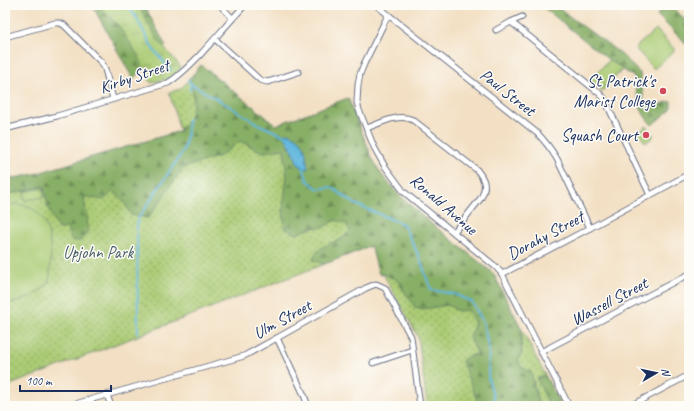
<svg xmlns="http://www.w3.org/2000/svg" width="694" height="411" font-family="Caveat,sans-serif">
	<defs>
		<pattern id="grass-dots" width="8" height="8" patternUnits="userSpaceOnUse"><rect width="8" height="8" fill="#abcb74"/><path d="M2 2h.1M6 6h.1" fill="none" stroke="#8aa562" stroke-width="1.8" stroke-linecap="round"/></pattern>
		<pattern id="forest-firs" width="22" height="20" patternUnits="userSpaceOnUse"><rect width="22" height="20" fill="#88af66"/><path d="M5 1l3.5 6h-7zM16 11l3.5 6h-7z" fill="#6e8f57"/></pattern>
		<pattern id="park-tufts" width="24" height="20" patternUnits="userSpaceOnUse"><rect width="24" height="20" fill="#abcb74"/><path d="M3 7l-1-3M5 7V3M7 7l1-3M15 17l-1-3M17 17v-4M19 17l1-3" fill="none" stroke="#8aa562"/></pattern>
	</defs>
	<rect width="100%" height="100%" fill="#fdfcf7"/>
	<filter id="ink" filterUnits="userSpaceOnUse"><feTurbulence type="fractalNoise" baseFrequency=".025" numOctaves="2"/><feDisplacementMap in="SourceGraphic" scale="8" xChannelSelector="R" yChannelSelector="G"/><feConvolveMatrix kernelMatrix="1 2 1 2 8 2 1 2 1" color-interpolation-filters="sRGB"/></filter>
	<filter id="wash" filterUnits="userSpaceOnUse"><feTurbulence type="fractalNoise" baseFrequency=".012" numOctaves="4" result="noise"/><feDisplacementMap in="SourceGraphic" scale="16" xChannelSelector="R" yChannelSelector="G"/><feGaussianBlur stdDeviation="0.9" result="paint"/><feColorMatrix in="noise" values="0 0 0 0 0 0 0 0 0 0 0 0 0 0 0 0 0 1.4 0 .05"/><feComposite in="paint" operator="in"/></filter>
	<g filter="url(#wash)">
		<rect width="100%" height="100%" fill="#f3e0c4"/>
		<path fill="url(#grass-dots)" stroke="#637d69" d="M201,65L276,125L348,98L372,158L381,174L397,193L423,217L493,273L561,406H427L418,337L383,274H379L371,246L5,387V180L35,174L180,131L169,92L181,89Z"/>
		<g fill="url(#forest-firs)" stroke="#526f62">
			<path d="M92,5H144L166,46L133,79Z"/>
			<path d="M544,5H554L621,54L640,73L644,101L654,106L671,101V109L652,125C638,111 637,95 634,77L609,60L543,7Z"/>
			<path d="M666,5H672L689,25V47L657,15Z"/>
			<path d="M201,65L276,125L348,98L372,158L381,174L397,193L423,217L493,273L522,330L521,343L522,353L518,360L521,367L531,372L539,406H479L462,361L467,357L477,354L470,337L475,323L468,310L458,311L448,305L423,309L415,307L396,279L383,274H379L371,246L325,264L313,260C318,244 331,245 343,238C345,236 348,233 350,231L347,224L335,220L324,227L311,228L296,234L285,228L283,209L287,176L284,149L262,152L240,141L220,156L183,168L148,218L131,215L124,201L113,191L104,200L84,196L85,207L87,214L88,231L80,241L71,240L67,228L58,229L48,207L44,186L5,195V180L35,174L180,131C184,125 189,120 191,114C195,102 193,90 190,78Z"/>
			<path d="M545,375L561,406H550L537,379Z"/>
		</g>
		<g fill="url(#park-tufts)" stroke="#637d69">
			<path d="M97,5H140L141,10L157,39L181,67L172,78L151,83L139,57L119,26Z"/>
			<path d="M609,60L623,69L602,91L589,81Z"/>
		</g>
		<g fill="#abcb74" stroke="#637d69">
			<path d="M656,29L675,50L654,69L635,48Z"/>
			<path d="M646,126L654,136L646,143L638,133Z"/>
			<path d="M43,188L44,197L25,200L24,192Z"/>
			<path d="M16,204C21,205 29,206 33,209C51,220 52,252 50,271C50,274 50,278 49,280C45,293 17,303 5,304V205Z"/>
		</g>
		<path fill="#62b7de" stroke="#3e739e" d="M286,133C307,138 305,151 308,169C294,166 298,159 292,149C290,144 286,140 284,135Z"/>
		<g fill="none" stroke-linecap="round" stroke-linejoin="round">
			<g stroke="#62b7de" stroke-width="2">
				<path d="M127,5L136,17L153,49L171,70"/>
				<path d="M188,80L191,84L229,106L260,125L285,136"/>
				<path d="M190,90L191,84"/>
				<path d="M303,166L307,180L318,189L331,187L355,204L403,224L419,256L431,290L454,294L472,302L483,322L489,350L488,377L496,406"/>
				<path d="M138,334L137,226L138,219L183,151L186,140L188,119"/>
			</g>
		</g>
	</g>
	<g filter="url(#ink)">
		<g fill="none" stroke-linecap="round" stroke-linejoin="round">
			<defs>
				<g id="street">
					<path d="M220,5L232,18"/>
					<path d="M376,5L537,133C545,141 551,149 557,159L590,228"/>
					<path d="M388,15L364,64L360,74L358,85L357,102L359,110L374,147L384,165L404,192L496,267L502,274L569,406"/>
					<path d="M522,17L511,22L599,93L604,98L650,195"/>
					<path d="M496,30L511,22"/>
					<path d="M5,37L55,23H60L64,25L102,63L105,69L113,99"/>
					<path d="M215,39L260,80L267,82L271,81L298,72"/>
					<path d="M367,128C381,123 398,113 413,120L477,170C485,180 487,186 481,198L454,232"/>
					<path d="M5,129L57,116L168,83C180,76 189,66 199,56C214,40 229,22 245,5"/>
					<path d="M502,274L590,228L689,174"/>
					<path d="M277,338L304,395L308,406"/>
					<path d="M541,352L689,274"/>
					<path d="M373,363L412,350"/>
					<path d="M107,395L111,406"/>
					<path d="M68,406L244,356L277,338L366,288L376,284L385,288L411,337L420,406"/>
					<path d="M630,406L689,375"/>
				</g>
			</defs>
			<use href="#street" stroke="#676d82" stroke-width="7"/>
			<use href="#street" stroke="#fff" stroke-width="5"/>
		</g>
	</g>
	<g fill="#d1495b" stroke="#fdfcf7" stroke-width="1.5">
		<circle cx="663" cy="91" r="4"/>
		<circle cx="646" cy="135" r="4"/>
	</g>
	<g text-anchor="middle" stroke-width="3" stroke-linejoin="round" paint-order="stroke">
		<g font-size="17" fill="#1b2f5e" stroke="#fdfcf7">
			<text transform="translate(134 76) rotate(-19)" y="6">Kirby Street</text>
			<text transform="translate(508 92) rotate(38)" y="6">Paul Street</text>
			<text transform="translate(444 204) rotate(41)" y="6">Ronald Avenue</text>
			<text transform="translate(545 235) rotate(-28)" y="6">Dorahy Street</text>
			<text transform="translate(609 301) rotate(-28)" y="6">Wassell Street</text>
			<text transform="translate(282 319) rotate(-29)" y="6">Ulm Street</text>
		</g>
		<g font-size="17" fill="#1b2f5e" stroke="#fdfcf7" text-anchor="end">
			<text x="655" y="87">St Patrick's<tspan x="655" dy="20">Marist College</tspan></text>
			<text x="638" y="141">Squash Court</text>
		</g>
		<g font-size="17" fill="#465e65" stroke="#fdfcf7">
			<text x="98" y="258">Upjohn Park</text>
		</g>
	</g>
	<rect width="694" height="411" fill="none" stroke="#fdfcf7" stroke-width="20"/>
	<g transform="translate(656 373) rotate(81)" stroke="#fdfcf7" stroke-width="3" paint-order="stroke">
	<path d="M0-3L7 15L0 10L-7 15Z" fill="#1b2f5e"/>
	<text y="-6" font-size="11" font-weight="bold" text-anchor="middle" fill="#1b2f5e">N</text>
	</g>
	<path d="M20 385v6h91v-6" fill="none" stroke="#1b2f5e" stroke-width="2"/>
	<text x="26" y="385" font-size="12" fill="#1b2f5e" stroke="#fdfcf7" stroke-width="3" paint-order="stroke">100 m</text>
</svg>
